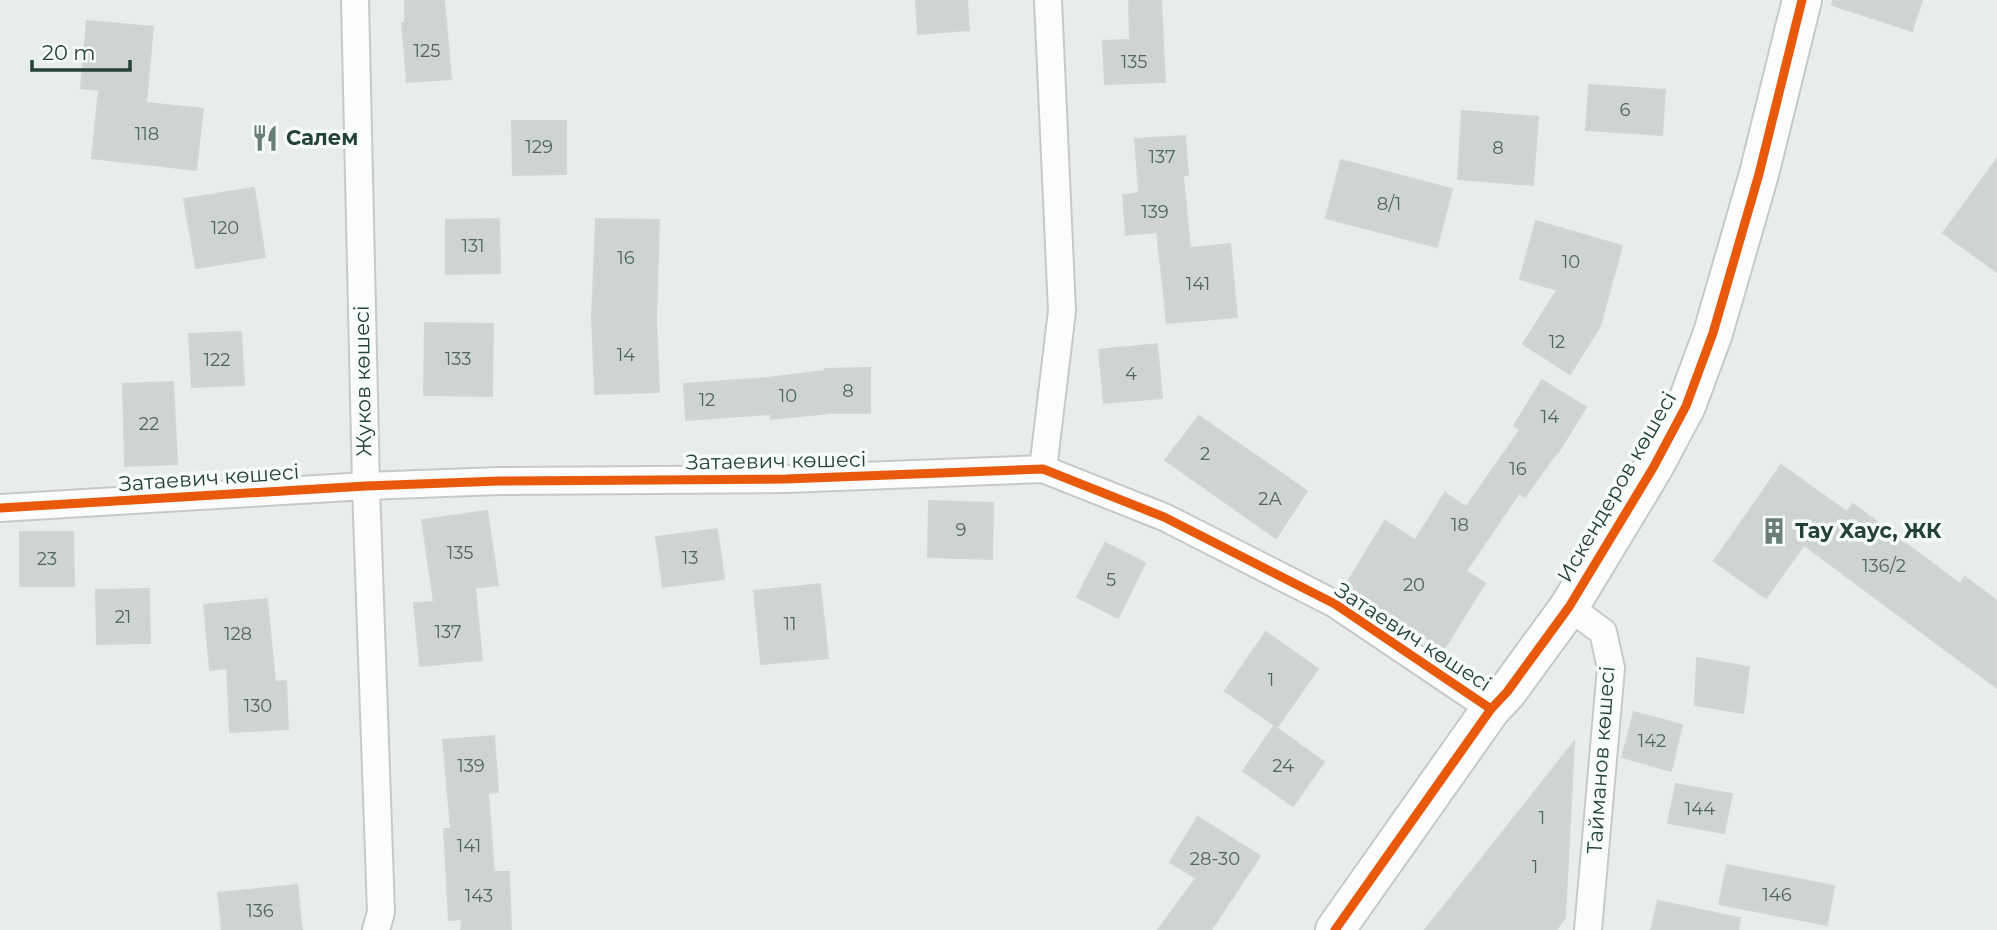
<svg xmlns="http://www.w3.org/2000/svg" width="1997" height="930" font-family="Montserrat,sans-serif">
	<rect width="100%" height="100%" fill="#e8edeb"/>
	<g fill="#cfd4d2" stroke="#d1d6d4" stroke-width="2">
		<path d="M405,0H444L451,79L407,82L402,23H405Z"/>
		<path d="M916,0H967L969,30L918,34Z"/>
		<path d="M1129,0H1161L1165,82L1105,84L1103,41L1130,40Z"/>
		<path d="M1833,0H1922L1912,31L1832,5Z"/>
		<path d="M87,21L153,27L146,103L203,109L196,170L92,158L99,90L81,88Z"/>
		<path d="M1589,85L1665,90L1662,135L1586,130Z"/>
		<path d="M1462,111L1538,117L1533,185L1458,179Z"/>
		<path d="M512,121H566V174L513,175Z"/>
		<path d="M1185,136L1188,175H1183L1190,248L1230,244L1237,317L1167,323L1157,232L1126,235L1123,195L1139,193L1135,139Z"/>
		<path d="M1997,159V272L1943,233Z"/>
		<path d="M1341,160L1452,189L1437,247L1326,218Z"/>
		<path d="M254,188L265,257L196,268L184,199Z"/>
		<path d="M499,219L500,273L446,274V220Z"/>
		<path d="M596,219L659,220L656,321L659,392L595,394L592,318Z"/>
		<path d="M1536,221L1622,246L1600,326L1570,374L1523,344L1557,290L1520,279Z"/>
		<path d="M425,323L493,324L492,396L424,395Z"/>
		<path d="M241,332L244,385L192,387L189,334Z"/>
		<path d="M1157,344L1162,398L1104,403L1099,350Z"/>
		<path d="M870,368V413H831L771,419V414L686,420L684,384L767,378L825,371V369Z"/>
		<path d="M1542,380L1586,407L1558,453L1557,452L1525,497L1519,493L1466,571L1485,583L1444,649L1344,588L1385,521L1415,540L1445,493L1466,507L1520,430L1514,426Z"/>
		<path d="M173,382L177,464L125,466L123,384Z"/>
		<path d="M1199,416L1307,491L1276,538L1165,460Z"/>
		<path d="M1781,465L1847,512L1853,504L1960,584L1965,577L1997,601V688L1804,545L1766,598L1714,561Z"/>
		<path d="M929,501L993,503L992,559L928,557Z"/>
		<path d="M487,511L498,585L475,588L482,660L420,666L414,603L434,602L422,520Z"/>
		<path d="M717,529L724,579L663,587L656,537Z"/>
		<path d="M20,532H73L74,586H20Z"/>
		<path d="M1105,543L1145,563L1118,618L1077,597Z"/>
		<path d="M820,584L828,658L761,664L754,591Z"/>
		<path d="M149,589L150,643L97,644L96,590Z"/>
		<path d="M267,599L275,682L286,681L288,729L230,732L227,668L210,670L204,605Z"/>
		<path d="M1266,632L1318,669L1277,727L1225,691Z"/>
		<path d="M1697,658L1749,667L1743,713L1695,705Z"/>
		<path d="M1634,712L1682,725L1671,771L1622,757Z"/>
		<path d="M1274,726L1324,762L1293,806L1243,771Z"/>
		<path d="M494,736L498,792L488,793L494,872H509L511,930H461L462,919L449,920L444,829H451L443,740Z"/>
		<path d="M1574,742L1565,918L1556,930H1425Z"/>
		<path d="M1676,784L1732,794L1724,833L1668,823Z"/>
		<path d="M1198,817L1260,856L1211,930H1158L1196,878L1170,862Z"/>
		<path d="M1727,865L1834,886L1827,925L1719,904Z"/>
		<path d="M297,885L302,930H222L218,893Z"/>
		<path d="M1658,901L1740,918L1738,930H1651Z"/>
	</g>
	<g fill="none" stroke-linecap="round" stroke-linejoin="round">
		<defs>
			<g id="street">
				<path d="M355,0L366,486L381,912L376,930"/>
				<path d="M1043,469L1062,311L1048,0"/>
				<path d="M0,508L366,486L499,481L786,479L1043,469L1164,517L1335,604L1491,709"/>
				<path d="M1569,607L1603,632L1611,668L1588,930"/>
			</g>
			<path id="secondary" d="M1335,930L1491,709L1507,692L1569,607L1653,468L1686,406L1713,333L1759,174L1802,0"/>
		</defs>
		<use href="#street" stroke="#c5cac8" stroke-width="30"/>
		<use href="#secondary" stroke="#c3cbc8" stroke-width="42"/>
		<use href="#street" stroke="#fcfcfc" stroke-width="26"/>
		<use href="#secondary" stroke="#fcfcfc" stroke-width="38"/>
		<defs>
			<g id="cycleway">
				<path d="M0,508L366,486L499,481L786,479L1043,469L1164,517L1335,604L1491,709"/>
				<path d="M1335,930L1491,709L1507,692L1569,607L1653,468L1686,406L1713,333L1759,174L1802,0"/>
			</g>
		</defs>
		<use href="#cycleway" stroke="#f7fbf9" stroke-width="13"/>
		<use href="#cycleway" stroke="#e8590c" stroke-width="9"/>
	</g>
	<defs>
		<symbol id="restaurant-bare" viewBox="-9 -9 18 18"><path d="M-5-6h1v4h1v-4h1v4h1v-4h1v5L-1.5 .5V6h-2V.5L-5-1ZM5-6V6H3V1.5H1.5Q1.5-4 5-6Z" fill="#697e78" stroke="#f7fbf9" stroke-width="2.5" paint-order="stroke"/></symbol>
		<symbol id="building-bare" viewBox="-9 -9 18 18"><path d="M-4-6H4V6H1V3H-1V6H-4ZM-2.5-4.3h1.7v1.8h-1.7ZM.8-4.3h1.7v1.8H.8ZM-2.5-1h1.7V.8h-1.7ZM.8-1h1.7V.8H.8Z" fill="#697e78" stroke="#f7fbf9" stroke-width="2.5" paint-order="stroke"/></symbol>
	</defs>
	<g fill-rule="evenodd">
		<use href="#restaurant-bare" x="246" y="119" width="38" height="38"/>
		<use href="#building-bare" x="1755" y="512" width="38" height="38"/>
	</g>
	<g text-anchor="middle" stroke-width="7" stroke-linejoin="round" paint-order="stroke">
		<g font-size="18" fill="#506761">
			<text x="427" y="57">125</text>
			<text x="1134" y="68">135</text>
			<text x="1625" y="116">6</text>
			<text x="147" y="140">118</text>
			<text x="539" y="153">129</text>
			<text x="1498" y="154">8</text>
			<text x="1162" y="163">137</text>
			<text x="1389" y="210">8/1</text>
			<text x="1155" y="218">139</text>
			<text x="225" y="234">120</text>
			<text x="473" y="252">131</text>
			<text x="626" y="264">16</text>
			<text x="1571" y="268">10</text>
			<text x="1198" y="290">141</text>
			<text x="1557" y="348">12</text>
			<text x="626" y="361">14</text>
			<text x="458" y="365">133</text>
			<text x="217" y="366">122</text>
			<text x="1131" y="380">4</text>
			<text x="848" y="397">8</text>
			<text x="788" y="402">10</text>
			<text x="707" y="406">12</text>
			<text x="1550" y="423">14</text>
			<text x="149" y="430">22</text>
			<text x="1205" y="460">2</text>
			<text x="1518" y="475">16</text>
			<text x="1270" y="505">2А</text>
			<text x="1460" y="531">18</text>
			<text x="961" y="536">9</text>
			<text x="460" y="559">135</text>
			<text x="690" y="564">13</text>
			<text x="47" y="565">23</text>
			<text x="1884" y="572">136/2</text>
			<text x="1111" y="586">5</text>
			<text x="1414" y="591">20</text>
			<text x="123" y="623">21</text>
			<text x="790" y="630">11</text>
			<text x="448" y="638">137</text>
			<text x="238" y="640">128</text>
			<text x="1271" y="686">1</text>
			<text x="258" y="712">130</text>
			<text x="1652" y="747">142</text>
			<text x="471" y="772">139</text>
			<text x="1283" y="772">24</text>
			<text x="1700" y="815">144</text>
			<text x="1542" y="824">1</text>
			<text x="469" y="852">141</text>
			<text x="1215" y="865">28-30</text>
			<text x="1535" y="873">1</text>
			<text x="1777" y="901">146</text>
			<text x="479" y="902">143</text>
			<text x="260" y="917">136</text>
		</g>
		<g font-size="21" font-weight="bold" fill="#24423a" stroke="#f7fbf9" text-anchor="start">
			<text x="286" y="145">Салем</text>
			<text x="1795" y="538">Тау Хаус, ЖК</text>
		</g>
		<g font-size="21" fill="#24423a" stroke="#f7fbf9">
			<text transform="translate(363 381) rotate(-91)" y="7">Жуков көшесі</text>
			<text transform="translate(776 461) rotate(-1)" y="7">Затаевич көшесі</text>
			<text transform="translate(209 478) rotate(-4)" y="7">Затаевич көшесі</text>
			<text transform="translate(1617 487) rotate(-60)" y="7">Искендеров көшесі</text>
			<text transform="translate(1413 637) rotate(33)" y="7">Затаевич көшесі</text>
			<text transform="translate(1601 760) rotate(-86)" y="7">Тайманов көшесі</text>
		</g>
	</g>
	<path d="M32 60v10h98v-10" fill="none" stroke="#24423a" stroke-width="3.5"/>
	<text x="42" y="60" font-size="21" fill="#24423a" stroke="#f7fbf9" stroke-width="5" paint-order="stroke">20 m</text>
</svg>
